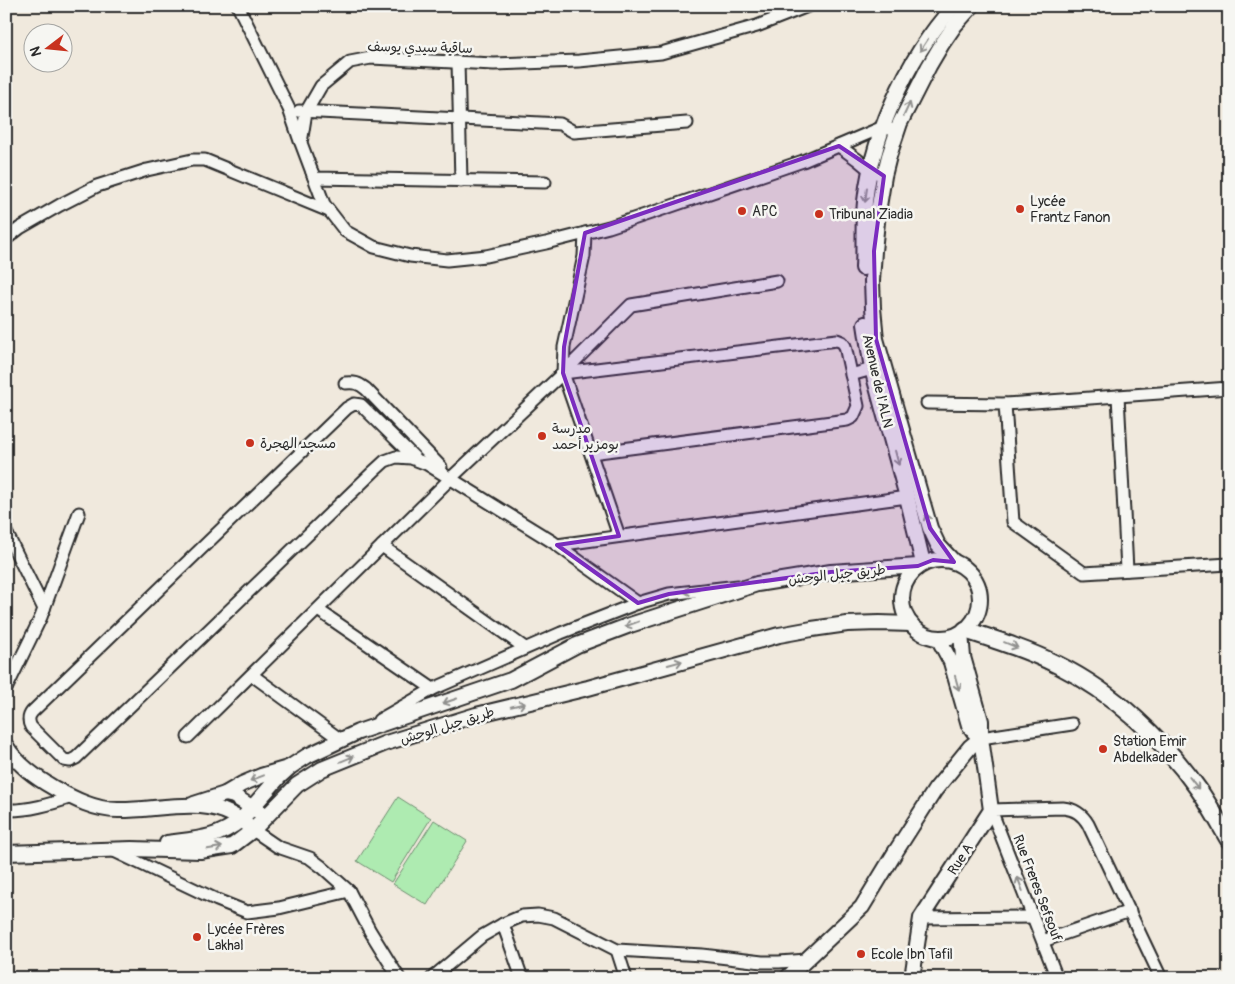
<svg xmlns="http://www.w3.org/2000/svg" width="1235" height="984" font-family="Pangolin,'Playpen Sans Arabic',sans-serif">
	<rect width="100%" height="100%" fill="#f0e9dd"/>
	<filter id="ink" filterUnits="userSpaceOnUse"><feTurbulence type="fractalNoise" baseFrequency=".02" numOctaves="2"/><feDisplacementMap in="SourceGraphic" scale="10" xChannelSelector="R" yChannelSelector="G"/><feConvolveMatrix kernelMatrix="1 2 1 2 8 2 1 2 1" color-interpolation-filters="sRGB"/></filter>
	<g filter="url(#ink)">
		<g fill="#aeebb1" stroke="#6c8b6e">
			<path d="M398,797L431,818L391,882L357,861Z"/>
			<path d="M434,820L467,841L427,905L393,884Z"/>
		</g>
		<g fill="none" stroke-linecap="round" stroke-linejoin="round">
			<defs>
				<g id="minor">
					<path d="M238,6L289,109L300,141"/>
					<path d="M808,6L757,26L661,53L579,61L494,64L371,58L350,62L321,86L306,112L301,143L324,204L345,231L374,247L410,256L447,260L486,256L546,243L609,227L660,210L803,161L883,127L897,131"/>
					<path d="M458,62L461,181"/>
					<path d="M299,111L560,124L574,132L687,123"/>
					<path d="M839,146L858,160L870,170L884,176"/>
					<path d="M312,172L314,178L545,182"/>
					<path d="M585,233L584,256L564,347L563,373L619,536"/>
					<path d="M6,239L20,228L60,205L97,186L147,170L192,160H205L329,211"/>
					<path d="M563,373L837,340L842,342L845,346L858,406L853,417L847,420L591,453"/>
					<path d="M851,375L872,369"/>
					<path d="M345,383C354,382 359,383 366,389L441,467"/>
					<path d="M1118,396L1229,388"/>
					<path d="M927,403L1005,404L1013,522L1084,573L1229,564"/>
					<path d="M1005,404L1118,396L1127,570"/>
					<path d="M417,460L361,405L354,404L347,408L32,712C28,717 28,721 31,727L64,760L70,761L76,758L373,472L385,461L396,457L411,458L427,464L553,542L586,566L638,603"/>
					<path d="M6,532L44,609"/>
					<path d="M557,545L907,497"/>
					<path d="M382,546L525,648"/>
					<path d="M318,610L433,689"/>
					<path d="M252,675L341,740"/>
					<path d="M6,689L41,617L79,513"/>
					<path d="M379,720L433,689L561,633L638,603L669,594L738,586"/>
					<path d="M188,737L451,478L563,373L631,305L777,281"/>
					<path d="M981,738L1072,724"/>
					<path d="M6,810C28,811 51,804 72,797"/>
					<path d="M253,830L278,847L310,858L322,867L349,891L370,931L399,978"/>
					<path d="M112,850L217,900L247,912L279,908L349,891"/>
					<path d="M921,918L1033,917"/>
					<path d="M503,924L522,978"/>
					<path d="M1043,941L1130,911"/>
					<path d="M617,950L626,978"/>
					<path d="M432,978L482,936L503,924L522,916L538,915L554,918L617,950L702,955L762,962H779L807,960"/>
					<path d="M1057,978L991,810L1063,808C1075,809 1082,814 1088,824L1161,978"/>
				</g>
				<g id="major">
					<path d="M863,268C864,250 863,232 864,214C868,143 906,58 954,6"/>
					<path d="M865,324L872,369L907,497L923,563"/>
					<circle cx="941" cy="599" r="39"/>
					<path d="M954,562L938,545L930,528L876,339L873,308L872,281L874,251L878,212L884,176L889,156L900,123L929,66L942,44L955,25L972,6"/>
					<path d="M938,638L951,662L969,725L974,732L981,738"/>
					<path d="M6,746C18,765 35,777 54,788C74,799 95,810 118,810C149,811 195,799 224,811C232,814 240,819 247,825"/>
					<path d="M225,794L234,796L259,812"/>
					<path d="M194,804L225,794L242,784L261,776L288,768"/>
					<path d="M167,843C196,839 217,839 241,820L279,777L290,767L307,756L358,732L511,680L577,645L630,625L757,584L831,572L918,566"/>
					<path d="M6,853L132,849L200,851L232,846L253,830L297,785L322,769L386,743L476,715L588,688L779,635L812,629L847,624L879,623L911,624"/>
					<path d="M787,978L862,907L896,851L935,790L970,747L981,738"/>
					<path d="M912,978L921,918L991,810L981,738V721L963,657L961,633"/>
				</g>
				<path id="highway" d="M965,630C996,640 1028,650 1058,665C1113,692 1164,740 1199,790C1210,806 1219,823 1229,840"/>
			</defs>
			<use href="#minor" stroke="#2b2b2b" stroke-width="15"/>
			<use href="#major" stroke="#2b2b2b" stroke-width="18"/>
			<use href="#highway" stroke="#2b2b2b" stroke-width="20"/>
			<use href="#minor" stroke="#f6f6f2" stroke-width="11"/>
			<use href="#major" stroke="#f6f6f2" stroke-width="14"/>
			<use href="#highway" stroke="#f6f6f2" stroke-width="16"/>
		</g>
		<defs><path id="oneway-shaft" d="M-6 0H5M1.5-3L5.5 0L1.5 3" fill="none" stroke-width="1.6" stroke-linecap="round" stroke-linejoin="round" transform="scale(1.25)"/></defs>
		<g stroke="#90908e">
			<use href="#oneway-shaft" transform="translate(924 45) rotate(123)"/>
			<use href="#oneway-shaft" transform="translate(907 109) rotate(-65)"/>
			<use href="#oneway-shaft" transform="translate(866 195) rotate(98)"/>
			<use href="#oneway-shaft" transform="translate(897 458) rotate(75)"/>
			<use href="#oneway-shaft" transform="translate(928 521) rotate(-107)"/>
			<use href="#oneway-shaft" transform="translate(691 591) rotate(173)"/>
			<use href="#oneway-shaft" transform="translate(632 624) rotate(160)"/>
			<use href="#oneway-shaft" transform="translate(1011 645) rotate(22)"/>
			<use href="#oneway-shaft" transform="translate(675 663) rotate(-15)"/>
			<use href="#oneway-shaft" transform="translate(957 683) rotate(74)"/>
			<use href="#oneway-shaft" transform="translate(450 701) rotate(161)"/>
			<use href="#oneway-shaft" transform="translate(518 705) rotate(-14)"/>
			<use href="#oneway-shaft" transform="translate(347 759) rotate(-22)"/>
			<use href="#oneway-shaft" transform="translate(257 778) rotate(159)"/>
			<use href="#oneway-shaft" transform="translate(1194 783) rotate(52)"/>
			<use href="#oneway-shaft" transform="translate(215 848) rotate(-9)"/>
			<use href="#oneway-shaft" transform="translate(1020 884) rotate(-111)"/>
		</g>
	</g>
	<path fill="#7b2cbf" fill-opacity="0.2" stroke="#7b2cbf" stroke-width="4" stroke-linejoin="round" d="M839,146L884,176L874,251L876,339L930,528L954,562L933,560L918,566L831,572L669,594L638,603L557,545L619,536L563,373L564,347L585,233Z"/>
	<g fill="#c8321e" stroke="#f6f6f2" stroke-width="2">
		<circle cx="1020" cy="209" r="5"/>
		<circle cx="742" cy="211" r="5"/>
		<circle cx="819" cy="214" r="5"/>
		<circle cx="542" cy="436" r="5"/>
		<circle cx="250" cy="443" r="5"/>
		<circle cx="1103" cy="749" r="5"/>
		<circle cx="197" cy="937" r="5"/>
		<circle cx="861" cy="954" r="5"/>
	</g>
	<g text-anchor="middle" stroke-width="5" stroke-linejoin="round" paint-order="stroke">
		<g font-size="14" fill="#2b2b2b" stroke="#f6f6f2">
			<text transform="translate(420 47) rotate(1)" y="5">ساقية سيدي يوسف</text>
			<text transform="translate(878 381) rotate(77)" y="5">Avenue de l'ALN</text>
			<text transform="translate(837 574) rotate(-6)" y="5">طريق جبل الوحش</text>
			<text transform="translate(447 725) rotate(-17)" y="5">طريق جبل الوحش</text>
			<text transform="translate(960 859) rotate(-57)" y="5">Rue A</text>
			<text transform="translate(1038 888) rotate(69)" y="5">Rue Freres Sefsouf</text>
		</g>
		<g font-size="14" fill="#2b2b2b" stroke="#f6f6f2" text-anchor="start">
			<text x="1030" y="206">Lycée<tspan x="1030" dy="16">Frantz Fanon</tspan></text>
			<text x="752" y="216">APC</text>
			<text x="829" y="219">Tribunal Ziadia</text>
			<text x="552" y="433">مدرسة<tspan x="552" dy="16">بومزير أحمد</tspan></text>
			<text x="260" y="448">مسجد الهجرة</text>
			<text x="1113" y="746">Station Emir<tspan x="1113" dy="16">Abdelkader</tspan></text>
			<text x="207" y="934">Lycée Frères<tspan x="207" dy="16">Lakhal</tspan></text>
			<text x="871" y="959">Ecole Ibn Tafil</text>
		</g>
	</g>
	<rect width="1235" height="984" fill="none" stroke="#f6f6f2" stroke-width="25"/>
	<rect x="12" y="12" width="1210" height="959" fill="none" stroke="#2b2b2b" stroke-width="2" filter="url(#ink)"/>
	<g transform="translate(48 48) rotate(254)"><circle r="24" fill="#f6f6f2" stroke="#a5a5a2"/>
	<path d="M0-4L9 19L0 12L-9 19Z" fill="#c8321e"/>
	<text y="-8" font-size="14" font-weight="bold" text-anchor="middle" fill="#2b2b2b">N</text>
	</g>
</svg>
